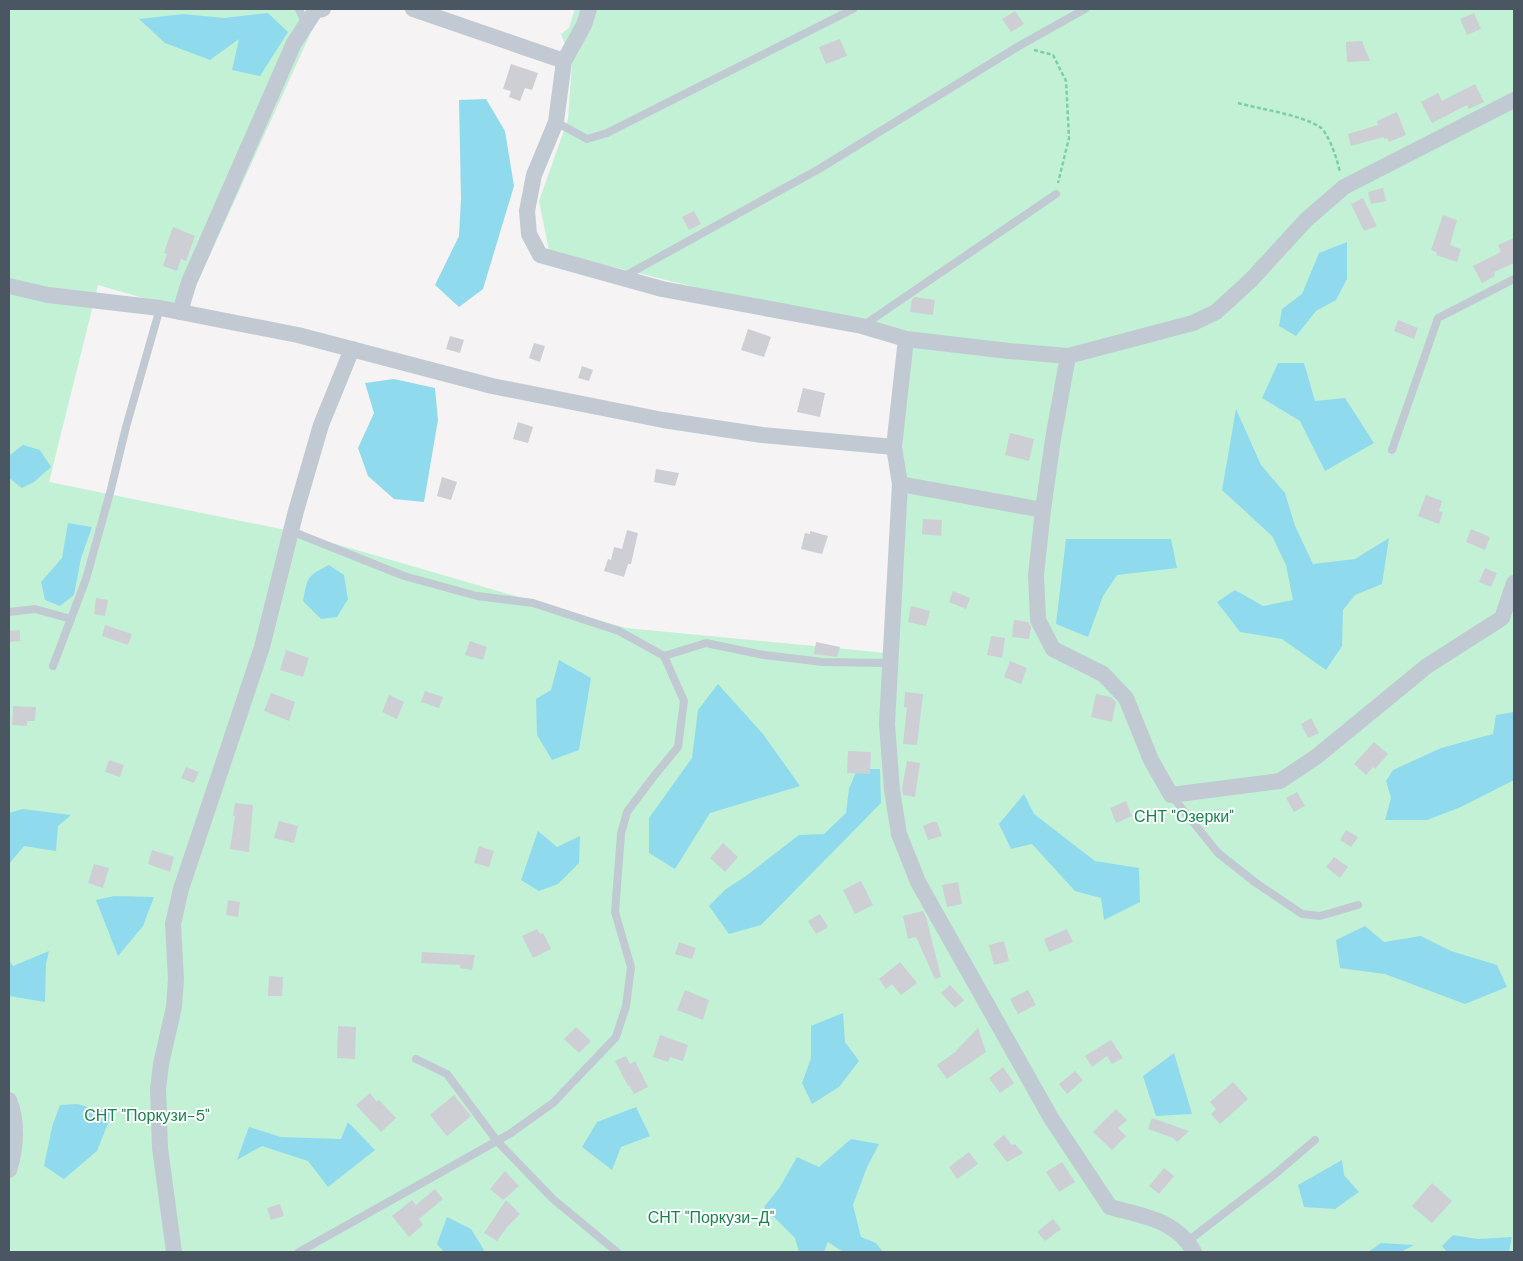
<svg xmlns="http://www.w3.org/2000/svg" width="1523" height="1261" font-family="'DM Sans',sans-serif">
	<rect width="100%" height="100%" fill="#f5f3f3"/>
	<path fill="#c3f1d5" d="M9,9H294L317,19L185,310L98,285L49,482L291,531L626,628L897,654L905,339L549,251L539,201L568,119L572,63L561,34L569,28L575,9H1514V1252H9Z"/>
	<g fill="#90daee">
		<path d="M268,13L288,32L260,76L232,70L239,39L210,60L165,43L139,19L183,14L224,18Z"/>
		<path d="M486,99L505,131L514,186L483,289L459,307L435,285L459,236L461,199L459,100Z"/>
		<path d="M1347,242V279L1336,300L1316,311L1296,336L1279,326L1282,309L1302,294L1319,253Z"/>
		<path d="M1278,363H1304L1315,401L1345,398L1374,443L1325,471L1300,421L1262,398Z"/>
		<path d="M394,379L435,388L438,420L424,502L394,499L368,476L358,448L374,413L365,383Z"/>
		<path d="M1236,409L1261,465L1285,493L1295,526L1313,564L1355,559L1389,538L1382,584L1355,595L1343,610L1342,646L1326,670L1282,639L1240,632L1217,602L1235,590L1263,606L1293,600L1286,565L1272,536L1222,490Z"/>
		<path d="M23,445L40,450L51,467L34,482L22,488L9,478L10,455Z"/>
		<path d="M68,523L92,527L81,558L74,595L60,606L45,600L41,582L62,558Z"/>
		<path d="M1066,539H1171L1177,568L1117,575L1103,596L1088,637L1056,624Z"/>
		<path d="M329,565L344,575L348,599L337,617L321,619L303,601C308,576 307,576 329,565Z"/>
		<path d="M559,660L591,678L579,750L552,760L537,735L536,699L551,690Z"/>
		<path d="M718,684L763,734L800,786L710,813L675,869L649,853V818L692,758L698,710Z"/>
		<path d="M1514,712V780L1461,807L1427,820H1385L1391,798L1386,781L1393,770L1441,748L1493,734L1496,715Z"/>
		<path d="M857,769H880L881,803L761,925L729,934L709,906L726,889L746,876L799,835L824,834L846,813L849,789Z"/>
		<path d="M1024,794L1034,814L1095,861L1139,868L1140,902L1104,920L1101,898L1075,891L1032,844L1011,849L999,824Z"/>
		<path d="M23,809L71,815L58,826L56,851L24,846L9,864V813Z"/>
		<path d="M538,831L557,847L580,836L579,863L558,884L539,891L521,880Z"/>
		<path d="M114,896L154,897L143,926L118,956L96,900Z"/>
		<path d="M1365,926L1384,942L1421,936L1451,951L1497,965L1507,987L1465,1004L1385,974L1340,968L1336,940Z"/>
		<path d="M49,951L46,964L45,1002L9,996V960L13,966Z"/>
		<path d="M843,1013L845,1042L859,1061L839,1087L812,1104L802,1083L811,1058V1026Z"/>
		<path d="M1174,1053L1192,1114L1156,1116L1143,1076Z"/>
		<path d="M77,1104L112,1113L97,1151L64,1179L44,1166L52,1127L60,1105Z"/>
		<path d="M636,1107L650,1136L621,1147L612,1170L582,1147L597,1122Z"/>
		<path d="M348,1122L375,1150L328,1187L308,1161L262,1146L237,1160L249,1127L281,1137L341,1139Z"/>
		<path d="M851,1139L879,1144L867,1167L853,1205L861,1237L876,1243L883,1252H843L828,1242L824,1252H799L795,1238L764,1207L780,1187L797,1157L819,1167Z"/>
		<path d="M1342,1160L1344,1175L1359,1192L1335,1209L1304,1207L1298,1185Z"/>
		<path d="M447,1217L471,1229L484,1250L483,1252H444L437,1244Z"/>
		<path d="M1453,1235L1478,1239L1512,1237L1509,1252H1447L1442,1246Z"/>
		<path d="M1381,1243L1414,1245L1401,1252H1368Z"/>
	</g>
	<g fill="#cdcfd5">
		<path d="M1015,11L1024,24L1011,32L1002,19Z"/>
		<path d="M1474,13L1481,29L1467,35L1460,19Z"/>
		<path d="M840,39L847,56L826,64L819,47Z"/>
		<path d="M1362,41L1370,61L1347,62L1346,42Z"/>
		<path d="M511,64L538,73L532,90L525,88L520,101L509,97L511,91L503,89Z"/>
		<path d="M1475,84L1484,102L1469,109L1467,105L1432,123L1421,102L1438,93L1442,101Z"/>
		<path d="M1397,112L1406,135L1389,142L1387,138L1384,139V137L1351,146L1348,134L1378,125L1377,121Z"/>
		<path d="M1383,188L1386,201L1371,204L1368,192Z"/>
		<path d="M1363,198L1377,226L1364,231L1351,204Z"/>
		<path d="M694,211L701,224L689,230L682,217Z"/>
		<path d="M1443,215L1457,220L1450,245L1461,249L1457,262L1436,255L1437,252L1431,250Z"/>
		<path d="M173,227L195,236L186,261L181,259L177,271L163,266L167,254L164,253Z"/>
		<path d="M1514,238V263L1494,272L1495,276L1482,283L1473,266L1501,252L1498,245Z"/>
		<path d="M915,297L935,300L933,315L910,312L912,299Z"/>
		<path d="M1398,320L1418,328L1414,339L1394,331Z"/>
		<path d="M748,329L771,337L764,357L741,350Z"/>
		<path d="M450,336L464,340L460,353L446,349Z"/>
		<path d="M534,343L545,346L540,362L529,358Z"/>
		<path d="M582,366L593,370L589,381L578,378Z"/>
		<path d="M803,388L825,393L820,417L797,412Z"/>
		<path d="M518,422L533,427L528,443L513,439Z"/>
		<path d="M1010,433L1034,439L1029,461L1005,455Z"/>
		<path d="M656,469L679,473L675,486L654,482Z"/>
		<path d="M442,477L457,482L451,500L437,496Z"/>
		<path d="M1426,495L1442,501L1439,511L1443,512L1439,524L1418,516Z"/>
		<path d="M923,519L942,520L941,536L922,534Z"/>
		<path d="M1471,529L1490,537L1485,550L1466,542Z"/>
		<path d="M627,530L638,533L631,564H628L624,577L604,571L608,559L611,560L614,547L622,549Z"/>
		<path d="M810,531L828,536L822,554L801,549L805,533L810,534Z"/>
		<path d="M1485,568L1497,573L1491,587L1479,582Z"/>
		<path d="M953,591L970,598L966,609L949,602Z"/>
		<path d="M96,598L108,600L105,616L94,614Z"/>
		<path d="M911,606L930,611L926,626L908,622Z"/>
		<path d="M1014,620L1028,622L1031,627L1029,639L1012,637Z"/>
		<path d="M105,625L132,634L128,645L102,636Z"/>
		<path d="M20,630V641L9,642V631Z"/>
		<path d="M991,636L1005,638L1002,658L987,655Z"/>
		<path d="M470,641L487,647L483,660L465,655Z"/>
		<path d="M816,642L840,647L837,657L814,654Z"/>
		<path d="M286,650L309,658L303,677L280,670Z"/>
		<path d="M1010,661L1027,668L1021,684L1004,677Z"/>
		<path d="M425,691L443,697L439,708L421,702Z"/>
		<path d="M905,692L923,694L917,745L903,744L907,707H904Z"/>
		<path d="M271,693L295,702L289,721L264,711Z"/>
		<path d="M1096,694L1111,697L1116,702L1112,722L1091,717Z"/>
		<path d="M389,695L404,702L397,719L382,712Z"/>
		<path d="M13,706L36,707L35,721H27V726L12,725Z"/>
		<path d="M1311,718L1319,733L1308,738L1301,724Z"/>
		<path d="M1374,742L1388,754L1375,769L1373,767L1366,775L1354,764Z"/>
		<path d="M848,751L871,752L870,774L847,773Z"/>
		<path d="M109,760L124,765L120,777L105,772Z"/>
		<path d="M907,761L920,763L915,797L903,795L902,789Z"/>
		<path d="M186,767L199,772L194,783L181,778Z"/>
		<path d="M1297,792L1305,806L1294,812L1286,798Z"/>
		<path d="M1126,801L1132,816L1116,823L1110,808Z"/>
		<path d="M235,803L253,805L249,852L230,849L235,816H233Z"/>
		<path d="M279,821L298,826L294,843L274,838Z"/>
		<path d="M932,822H937L942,836L928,840L923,826Z"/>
		<path d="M1346,830L1358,837L1351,847L1340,840Z"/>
		<path d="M723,843L738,857L725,872L710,858Z"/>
		<path d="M479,846L494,851L489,867L474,863Z"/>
		<path d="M152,850L174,857L170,872L148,864Z"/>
		<path d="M1334,857L1348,867L1340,878L1326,867Z"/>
		<path d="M94,864L109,868L103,888L88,883Z"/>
		<path d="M861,881L873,905L855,914L843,890Z"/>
		<path d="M958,882L962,904L947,907L942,885Z"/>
		<path d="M228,900L240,902L238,917L226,915Z"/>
		<path d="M923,911L926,917L941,977L935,979L916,937L908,939L903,916Z"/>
		<path d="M820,914L828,927L816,934L808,921Z"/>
		<path d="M537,929L540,934L543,933L551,949L533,958L522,936Z"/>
		<path d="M1067,929L1073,942L1049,952L1044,939Z"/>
		<path d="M1004,941L1009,961L994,965L989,945Z"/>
		<path d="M679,942L696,948L692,959L675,954Z"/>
		<path d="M422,952L475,955L472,970L460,968V965L421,963Z"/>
		<path d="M900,962L917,983L901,995L892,984L886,989L879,979Z"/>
		<path d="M269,976L283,977L282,996H268Z"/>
		<path d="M950,985L964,1000L955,1008L941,993Z"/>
		<path d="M685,990L709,1000L703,1020L677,1010Z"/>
		<path d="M1028,990L1036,1005L1018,1014L1010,999Z"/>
		<path d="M338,1026L356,1027L355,1059L337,1058Z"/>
		<path d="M576,1027L591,1041L579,1053L564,1039Z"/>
		<path d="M978,1028L986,1052L947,1079L937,1065L954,1053Z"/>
		<path d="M660,1035L688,1045L683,1061L670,1057L668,1062L653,1057Z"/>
		<path d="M1111,1040L1123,1058L1112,1064L1107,1056L1092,1067L1085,1056Z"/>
		<path d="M626,1056L630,1064L635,1061L648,1087L634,1094L629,1085L628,1086L615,1061Z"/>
		<path d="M1003,1067L1014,1083L1000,1093L989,1078Z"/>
		<path d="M1075,1071L1083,1080L1067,1094L1059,1084Z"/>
		<path d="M1233,1082L1248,1099L1220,1124L1211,1114L1216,1109L1210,1102Z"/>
		<path d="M370,1093L377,1102L379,1100L396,1118L381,1132L356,1105Z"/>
		<path d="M454,1095L471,1116L447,1136L430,1115Z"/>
		<path d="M1116,1109L1127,1120L1118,1128L1126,1136L1112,1150L1093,1132Z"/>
		<path d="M1152,1118L1189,1131L1177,1142L1173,1138L1148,1129Z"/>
		<path d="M1004,1135L1012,1145L1015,1144L1023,1153L1007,1162L993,1144Z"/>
		<path d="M969,1152L978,1164L957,1179L949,1167Z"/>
		<path d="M1062,1162L1075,1182L1059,1192L1046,1172Z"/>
		<path d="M1164,1168L1174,1176L1159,1194L1149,1186Z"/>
		<path d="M505,1171L519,1186L503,1200L490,1189Z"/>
		<path d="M1432,1183L1452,1201L1432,1223L1412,1206Z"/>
		<path d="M435,1189L443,1199L419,1219L423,1225L409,1237L392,1216L412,1200L416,1205Z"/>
		<path d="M506,1200L520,1214L507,1227L497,1241L484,1233Z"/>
		<path d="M280,1204L284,1216L271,1220L267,1208Z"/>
		<path d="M1053,1219L1061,1229L1045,1241L1037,1232Z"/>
	</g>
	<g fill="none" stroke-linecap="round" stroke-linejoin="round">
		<g stroke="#7ad0a6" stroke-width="2.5" stroke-dasharray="4 2.5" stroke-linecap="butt">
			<path d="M1034,50L1053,55L1066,81L1069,138L1058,183"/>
			<path d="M1238,103C1260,109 1302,115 1320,127C1329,134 1338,161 1340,173"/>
		</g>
		<g stroke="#c1cad2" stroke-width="8">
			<path d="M299,9L306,24"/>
			<path d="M556,122L587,139L607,133L853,9"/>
			<path d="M623,277L819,169L1019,46L1085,9"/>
			<path d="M864,325L1056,194"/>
			<path d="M1392,450L1438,318L1514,279"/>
			<path d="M291,531L404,576L477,596L533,603L619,631L664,656L706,643L764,655L823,662L889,663"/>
			<path d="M9,612L35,609L71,619"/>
			<path d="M53,666L86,579L111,489L126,427L160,308"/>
			<path d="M1171,795L1218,853L1256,883L1302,914L1320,916L1358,905"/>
			<path d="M416,1059L447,1074L497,1141L553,1199L617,1252"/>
			<path d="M1188,1241L1274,1175L1315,1140"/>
			<path d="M299,1252L511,1133L553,1103L616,1037L626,1006L631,967L615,912L621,834L627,812L654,776L678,747L684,701L664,656"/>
		</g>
		<g stroke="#c1cad2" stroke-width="16">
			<path d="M413,9L564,61"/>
			<path d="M589,9L584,25L564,61L556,122L534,175L527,211L529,234L540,255L662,289L862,326L906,339"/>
			<path d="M9,286L48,295L160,308L298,335L492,386L663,420L762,435L894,447L906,339L1009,351L1068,356L1193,323L1216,312L1251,280L1306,220L1344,187L1514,100"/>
			<path d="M180,312L189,282L294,43L315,11L323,9"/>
			<path d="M1068,356L1053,439L1043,510L1036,575L1038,620L1053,649L1103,674L1126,698L1151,760L1171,795L1280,781L1316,757L1427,666L1502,618L1514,583"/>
			<path d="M894,447L900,484L887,724L892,790L899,834L918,882L1051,1118L1110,1207C1142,1216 1177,1220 1194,1252"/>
			<path d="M900,484L1043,510"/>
			<path d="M9,1100C18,1121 16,1150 9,1170"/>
			<path d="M174,1252L160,1148L158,1089L161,1064L174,1007L176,979L173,924L181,889L262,647L296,511L321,425L352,349"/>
		</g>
	</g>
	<g text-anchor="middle" stroke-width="4" stroke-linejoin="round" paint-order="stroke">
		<g font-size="16" fill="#17864f" stroke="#fff">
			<text x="1184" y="822">СНТ "Озерки"</text>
			<text x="147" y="1121">СНТ "Поркузи-5"</text>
			<text x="711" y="1223">СНТ "Поркузи-Д"</text>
		</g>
	</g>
	<rect width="1523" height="1261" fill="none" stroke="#4a5661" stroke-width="20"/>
</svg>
